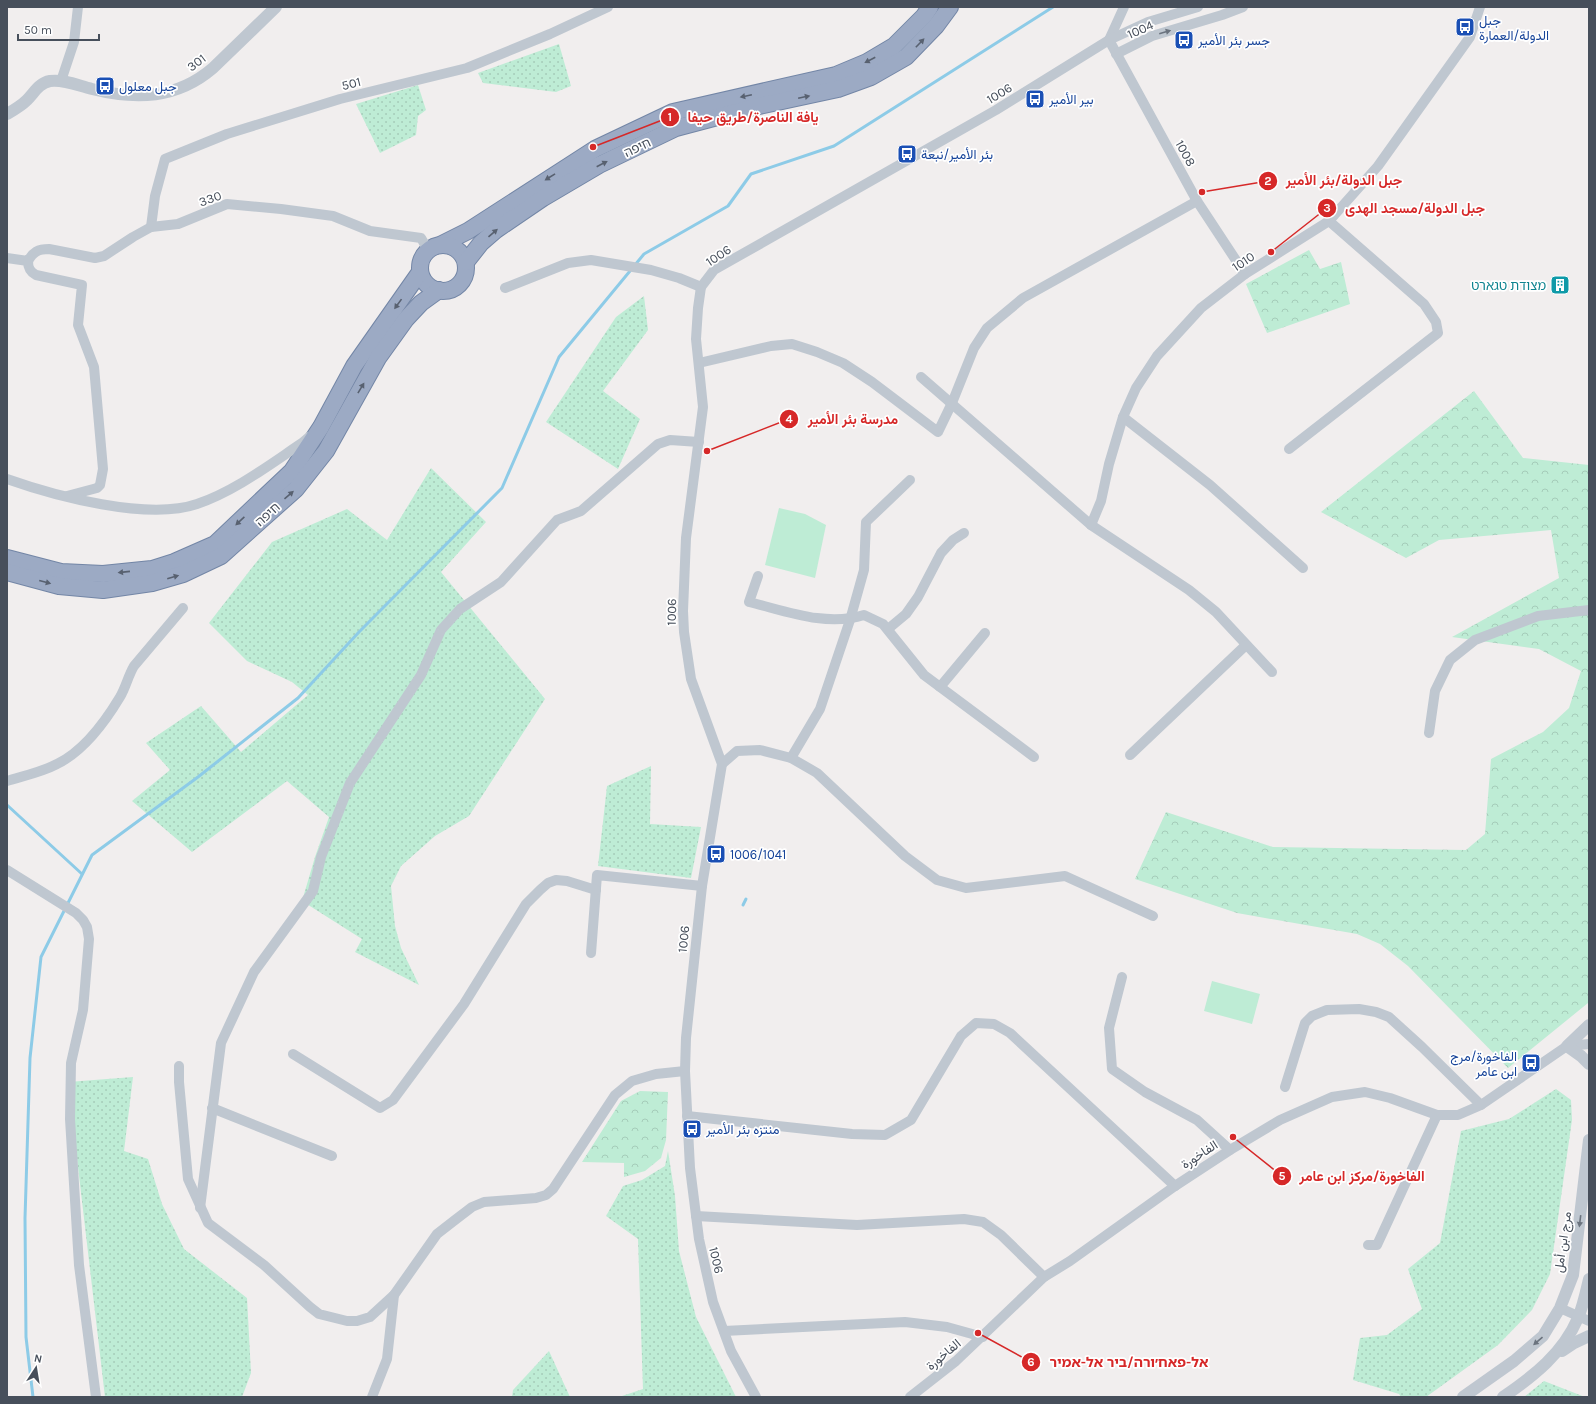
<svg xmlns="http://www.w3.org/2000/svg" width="1596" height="1404" font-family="Karla,Vazirmatn,'Noto Sans Hebrew',sans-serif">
	<defs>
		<pattern id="grass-dots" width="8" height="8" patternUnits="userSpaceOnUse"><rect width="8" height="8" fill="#beecd5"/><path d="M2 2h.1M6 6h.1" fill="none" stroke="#a5ccb9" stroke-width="1.8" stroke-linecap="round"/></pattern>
		<pattern id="forest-crowns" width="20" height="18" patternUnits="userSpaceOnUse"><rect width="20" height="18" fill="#beecd5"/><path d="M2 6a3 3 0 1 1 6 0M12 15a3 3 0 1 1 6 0" fill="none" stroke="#a5ccb9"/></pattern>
	</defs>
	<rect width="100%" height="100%" fill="#f1eeee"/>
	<g fill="url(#grass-dots)">
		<path d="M559,44L571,86L556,92L483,83L478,73Z"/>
		<path d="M418,85L426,110L418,116L416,135L380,153L356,104Z"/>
		<path d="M644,296L648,330L603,391L640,419L618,469L546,422L616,317Z"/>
		<path d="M431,468L486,522L441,572L545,699L469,816L435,836L401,866L391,886L395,926L401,948L419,985L355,952L362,939L302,901L315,857L329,817L287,781L192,852L132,801L170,770L146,743L201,706L241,752L308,695L292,682L247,661L209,623L272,542L347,509L387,540Z"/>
		<path d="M651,766L650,824L701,827L691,878L598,866L607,786Z"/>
		<path d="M133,1077L124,1151L148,1159L162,1204L184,1249L247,1298L251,1373L242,1397H105L68,1082Z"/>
		<path d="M1556,1089L1571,1100L1572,1120L1550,1274L1532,1310L1498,1345L1426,1397H1401L1399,1394L1353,1380L1360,1338L1387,1335L1422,1309L1408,1269L1440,1243L1461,1131L1509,1119Z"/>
		<path d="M668,1151L675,1196L679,1251L696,1317L736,1397H619L643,1389L638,1239L606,1216L623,1186L642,1180L665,1166Z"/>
		<path d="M549,1351L570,1397H512L513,1390Z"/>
		<path d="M1544,1381L1585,1397H1524Z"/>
	</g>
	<g fill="url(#forest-crowns)">
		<path d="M1309,250L1320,269L1341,262L1350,304L1267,333L1246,284Z"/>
		<path d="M1474,391L1523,458L1589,465V999L1588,1003L1508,1068L1408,966L1380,944L1357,934L1237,913L1135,879L1166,812L1273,847L1466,850L1485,834L1491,759L1543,732L1569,708L1581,671L1539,649L1452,637L1559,578L1551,530L1439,540L1406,558L1321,512Z"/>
		<path d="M640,1091L668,1092L666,1140L661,1158L645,1171L624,1177V1163L582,1162L621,1101Z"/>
	</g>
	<g fill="#beecd5">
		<path d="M779,508L805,514L826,525L815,578L765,565Z"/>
		<path d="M1212,981L1260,994L1252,1024L1204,1011Z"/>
	</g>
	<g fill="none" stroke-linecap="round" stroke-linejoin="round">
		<g stroke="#8dcbe7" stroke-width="3">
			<path d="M7,805L82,874"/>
			<path d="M743,905L746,899"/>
			<path d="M33,1397L26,1337L25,1218L30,1058L41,957L92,855L198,777L298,698L359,632L502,488L559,357L644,254L728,206L751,174L834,146L1053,7"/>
		</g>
		<defs>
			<g id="trunk">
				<path d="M442,244L468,231L595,149L673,112L836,75L867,62L894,46L924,16L930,7"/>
				<circle cx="443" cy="268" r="23"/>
				<path d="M466,262L481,243L496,230L543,198L599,165L676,128L759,106L838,89L871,77L906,57L936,26L950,7"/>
				<path d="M7,558L61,572L103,574L152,569L174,562L215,544L292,471L321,427L354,366L420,272"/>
				<path d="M7,572L59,586L103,590L152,583L183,574L221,556L296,489L326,451L378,358L406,319L421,303L439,290"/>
			</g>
		</defs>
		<use href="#trunk" stroke="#7386a6" stroke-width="18"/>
		<g stroke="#bfc7d0" stroke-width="10">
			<path d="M1109,40L1197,201L1245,274"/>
			<path d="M1109,40L1124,7"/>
			<path d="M1116,54L1152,36L1222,15L1243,7"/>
			<path d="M61,81L74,42L78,7"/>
			<path d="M151,227L155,196L165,159L227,134L340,99L467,68L550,34L608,7"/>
			<path d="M7,258L28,261C33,252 38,249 49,249L95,258L104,256L133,237L151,227L178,224L227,204L281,209L333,216L370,231L421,238L428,250"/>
			<path d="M28,261C28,268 30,272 36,275L82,285L78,325L94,367L103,469L100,485L97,488L67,496"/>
			<path d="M505,288L568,263L591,260L651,270L679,278L701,287"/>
			<path d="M699,363L771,346L792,344L817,352L843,363L872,382L938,432L952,403L974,348L987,328L1023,298L1197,201"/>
			<path d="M921,377L1091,525L1189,590L1216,612L1272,672"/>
			<path d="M1123,417L1210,485L1303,568"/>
			<path d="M1289,449L1438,333L1436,322L1424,304L1329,221"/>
			<path d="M7,479C55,496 148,521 197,504C235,491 269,465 302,443L309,437"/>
			<path d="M1091,525L1101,501L1109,464L1123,417L1136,388L1157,356L1201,308L1245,274L1329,221L1378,166L1470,37L1480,7"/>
			<path d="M758,576L749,602C786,611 826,627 864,615L883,624L924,675L1034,757"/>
			<path d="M888,629L906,614L918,597L941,553L953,540L964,533"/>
			<path d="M940,687L985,633"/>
			<path d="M1429,733L1435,691L1450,660L1475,640L1538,616L1589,610"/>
			<path d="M1130,755L1246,645"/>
			<path d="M791,758L820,709L850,620L864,570L866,522L910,480"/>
			<path d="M722,764L737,751L760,750L791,758L817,773L905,856L937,880L966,888L1065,876L1153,916"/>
			<path d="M7,781C23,776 42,772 57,764C84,751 105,722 120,697C126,687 128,676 134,666L183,608"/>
			<path d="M7,870L76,913L83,920L87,927L89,939L83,1010L71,1063L70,1119L79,1265L96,1397"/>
			<path d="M591,953L597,875L702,886"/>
			<path d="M1122,977L1109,1028L1112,1069L1145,1092L1197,1120L1230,1150"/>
			<path d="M293,1054L380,1108L393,1100L464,1004L526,904L540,890L548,883L556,880L567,881L596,890"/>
			<path d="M179,1066V1082L188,1179L208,1223L264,1265L310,1307L319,1314L347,1321H357L370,1317L394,1295L437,1234L455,1220L472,1207L484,1202L536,1198L546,1195L553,1189L615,1095L632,1081L656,1074L685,1071"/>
			<path d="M1285,1087L1305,1023L1312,1016L1327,1010L1359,1009L1376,1012L1389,1017L1422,1047L1481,1105"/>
			<path d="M212,1108L332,1156"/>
			<path d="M687,1116L852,1134L885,1135L911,1120L961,1036L976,1023L994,1024L1010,1033L1175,1186"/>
			<path d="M200,1208L221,1043L254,972L313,891L321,857L350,783L421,675L441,630L460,609L501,582L557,520L581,511L658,444L670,440L699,442"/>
			<path d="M696,1216L857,1225L964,1219L983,1222L1001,1235L1044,1277"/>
			<path d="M1368,1245H1377L1437,1115"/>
			<path d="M1560,1308L1589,1321"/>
			<path d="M724,1331L905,1322L947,1327L983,1337"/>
			<path d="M372,1397L387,1359L394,1295"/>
			<path d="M756,1397L731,1351L713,1302L699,1239L690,1168L685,1071L686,1038L702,886L722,764L691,679L684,632L683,611L686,538L703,407L696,339L698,308L701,287L714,270L996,110L1109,40L1148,22L1198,7"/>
			<path d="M910,1397L956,1361L1044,1277L1070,1261L1175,1186L1230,1150L1280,1120L1332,1097L1365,1092L1390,1098L1437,1115H1458L1481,1105L1567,1046L1589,1044"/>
		</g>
		<g stroke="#bfc7d0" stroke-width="12">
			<path d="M7,114C14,110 21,106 27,100C34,93 39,83 50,81C64,79 79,86 92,89C136,100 177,99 213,68L276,7"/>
			<path d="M1589,1025L1567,1046L1581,1056L1589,1064"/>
			<path d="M1562,1351L1574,1343L1589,1336"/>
			<path d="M1463,1397L1514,1361L1543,1336L1560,1308L1573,1275L1589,1140"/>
			<path d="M1503,1397C1534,1376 1563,1353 1578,1318C1583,1306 1586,1292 1589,1279"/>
		</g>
		<use href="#trunk" stroke="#9caac4" stroke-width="16"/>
	</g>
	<defs><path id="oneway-solid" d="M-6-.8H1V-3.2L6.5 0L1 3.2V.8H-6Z"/></defs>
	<g fill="#6b737e">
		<use href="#oneway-solid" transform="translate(1165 32) rotate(-16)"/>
		<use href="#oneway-solid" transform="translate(1580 1221) rotate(97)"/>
		<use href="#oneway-solid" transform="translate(1538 1341) rotate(139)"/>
	</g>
	<g fill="#586170">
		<use href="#oneway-solid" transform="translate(920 43) rotate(-46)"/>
		<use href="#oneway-solid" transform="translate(870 60) rotate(152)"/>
		<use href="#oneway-solid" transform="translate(746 96) rotate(168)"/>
		<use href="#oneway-solid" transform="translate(804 97) rotate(-12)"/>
		<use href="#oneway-solid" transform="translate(602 164) rotate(-27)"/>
		<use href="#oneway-solid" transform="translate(550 177) rotate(148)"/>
		<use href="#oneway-solid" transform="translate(493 233) rotate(-41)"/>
		<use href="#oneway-solid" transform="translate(398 304) rotate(126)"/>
		<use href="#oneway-solid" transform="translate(361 388) rotate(-59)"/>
		<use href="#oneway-solid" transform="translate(289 495) rotate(-41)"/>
		<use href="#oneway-solid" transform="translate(240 521) rotate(137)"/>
		<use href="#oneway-solid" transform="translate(124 572) rotate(174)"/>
		<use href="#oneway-solid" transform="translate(173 577) rotate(-16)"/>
		<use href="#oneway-solid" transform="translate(45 582) rotate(15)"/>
	</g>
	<defs>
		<symbol id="bus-square" viewBox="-11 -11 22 22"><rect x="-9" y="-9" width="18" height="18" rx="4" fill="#1a4fb4" stroke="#fff"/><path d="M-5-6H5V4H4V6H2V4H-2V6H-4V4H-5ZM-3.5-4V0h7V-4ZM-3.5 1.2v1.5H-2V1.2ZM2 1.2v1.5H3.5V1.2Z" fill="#fff"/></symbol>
		<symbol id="building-square" viewBox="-11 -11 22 22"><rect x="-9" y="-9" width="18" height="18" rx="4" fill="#0f9aa8" stroke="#fff"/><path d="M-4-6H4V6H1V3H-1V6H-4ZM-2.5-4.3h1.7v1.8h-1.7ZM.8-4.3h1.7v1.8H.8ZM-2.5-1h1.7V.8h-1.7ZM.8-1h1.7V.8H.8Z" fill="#fff"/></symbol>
	</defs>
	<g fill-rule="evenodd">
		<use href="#bus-square" x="1454" y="16" width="22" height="22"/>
		<use href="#bus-square" x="1173" y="29" width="22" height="22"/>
		<use href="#bus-square" x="94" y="75" width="22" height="22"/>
		<use href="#bus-square" x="1024" y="88" width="22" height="22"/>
		<use href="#bus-square" x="896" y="143" width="22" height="22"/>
		<use href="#building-square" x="1549" y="274" width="22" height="22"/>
		<use href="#bus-square" x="705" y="843" width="22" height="22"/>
		<use href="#bus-square" x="1520" y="1052" width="22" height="22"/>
		<use href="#bus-square" x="681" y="1118" width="22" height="22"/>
	</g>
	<g text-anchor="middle" stroke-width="3.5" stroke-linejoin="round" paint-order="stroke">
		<g font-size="13" fill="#164399" stroke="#fff" text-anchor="start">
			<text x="1479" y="25">جبل<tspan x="1479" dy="15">الدولة/العمارة</tspan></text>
			<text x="1198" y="45">جسر بئر الأمير</text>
			<text x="119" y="91">جبل معلول</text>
			<text x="1049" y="104">بير الأمير</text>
			<text x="921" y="159">بئر الأمير/نبعة</text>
			<text x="730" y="859">1006/1041</text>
			<text x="1517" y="1061" text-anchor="end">الفاخورة/مرج<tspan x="1517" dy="15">ابن عامر</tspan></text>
			<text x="706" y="1134">منتزه بئر الأمير</text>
		</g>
		<g font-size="13" fill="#474f5b" stroke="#fff">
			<text transform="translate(1140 29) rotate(-24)" y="5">1004</text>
			<text transform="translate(196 62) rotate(-37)" y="5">301</text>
			<text transform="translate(351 83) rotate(-14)" y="5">501</text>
			<text transform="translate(999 93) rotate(-31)" y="5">1006</text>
			<text transform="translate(637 147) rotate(-25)" y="5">חיפה</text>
			<text transform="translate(1186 153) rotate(61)" y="5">1008</text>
			<text transform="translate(210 198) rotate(-20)" y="5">330</text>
			<text transform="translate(718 255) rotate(-34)" y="5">1006</text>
			<text transform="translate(1243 261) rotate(-34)" y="5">1010</text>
			<text transform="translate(267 514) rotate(-42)" y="5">חיפה</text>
			<text transform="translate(671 612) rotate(-89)" y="5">1006</text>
			<text transform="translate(683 939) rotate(-84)" y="5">1006</text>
			<text transform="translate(1199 1154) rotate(-33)" y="5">الفاخورة</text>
			<text transform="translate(1562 1242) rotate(-82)" y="5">مرج ابن أمل</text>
			<text transform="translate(717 1260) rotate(77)" y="5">1006</text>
			<text transform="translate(943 1354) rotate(-40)" y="5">الفاخورة</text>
		</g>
		<g font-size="13" fill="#0d838f" stroke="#fff" text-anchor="end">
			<text x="1546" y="290">מצודת טגארט</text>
		</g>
	</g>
	<path fill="none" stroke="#d62828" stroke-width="1.5" d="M593 147L670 117M1202 192L1268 181M1271 252L1327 208M707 451L789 419M1233 1137L1282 1176M978 1333L1031 1362"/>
	<g fill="#d62828" stroke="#fff" stroke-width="1.5">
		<circle cx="593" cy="147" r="4"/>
		<circle cx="1202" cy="192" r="4"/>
		<circle cx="1271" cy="252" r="4"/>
		<circle cx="707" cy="451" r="4"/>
		<circle cx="1233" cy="1137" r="4"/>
		<circle cx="978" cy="1333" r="4"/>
		<circle cx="670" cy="117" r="10"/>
		<circle cx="1268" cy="181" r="10"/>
		<circle cx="1327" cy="208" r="10"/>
		<circle cx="789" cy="419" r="10"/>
		<circle cx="1282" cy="1176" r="10"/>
		<circle cx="1031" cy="1362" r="10"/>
	</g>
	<g font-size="12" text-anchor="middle" font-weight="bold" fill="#fff">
		<text x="670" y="121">1</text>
		<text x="1268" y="185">2</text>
		<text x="1327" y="212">3</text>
		<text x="789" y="423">4</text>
		<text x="1282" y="1180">5</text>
		<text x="1031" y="1366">6</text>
	</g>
	<g font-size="14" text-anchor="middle" font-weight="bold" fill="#d62828" stroke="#fff" stroke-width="3.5" stroke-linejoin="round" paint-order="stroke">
		<text x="753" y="122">يافة الناصرة/طريق حيفا</text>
		<text x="1344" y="185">جبل الدولة/بئر الأمير</text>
		<text x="1415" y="213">جبل الدولة/مسجد الهدى</text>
		<text x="853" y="424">مدرسة بئر الأمير</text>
		<text x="1362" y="1181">الفاخورة/مركز ابن عامر</text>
		<text x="1129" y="1367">אל-פאח׳ורה/ביר אל-אמיר</text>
	</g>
	<rect width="1596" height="1404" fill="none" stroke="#474f5b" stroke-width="16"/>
	<g transform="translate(36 1368) rotate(12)" stroke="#ffffff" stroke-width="3" paint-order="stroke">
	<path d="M0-3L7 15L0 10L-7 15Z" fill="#474f5b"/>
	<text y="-6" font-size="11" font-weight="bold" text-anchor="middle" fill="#474f5b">N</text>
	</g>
	<path d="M18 34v6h81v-6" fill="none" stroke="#474f5b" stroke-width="2"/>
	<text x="24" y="34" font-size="12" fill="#474f5b" stroke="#ffffff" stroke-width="3" paint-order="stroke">50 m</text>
</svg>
